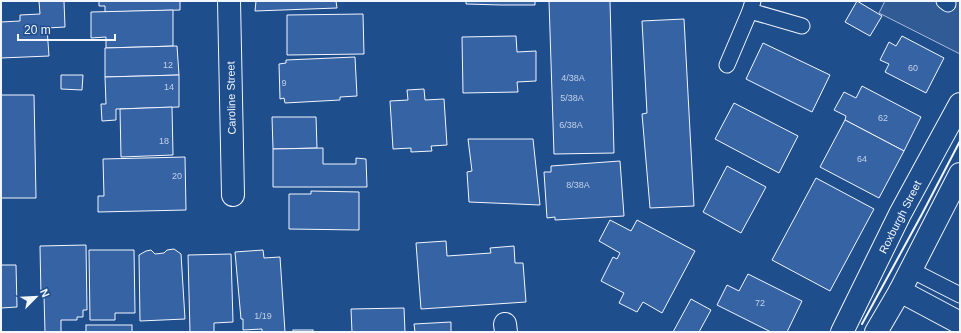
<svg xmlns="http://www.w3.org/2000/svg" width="961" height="333" font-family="Arial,sans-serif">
	<rect width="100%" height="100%" fill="#1f4e8c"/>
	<path fill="#305b95" stroke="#a8bbd7" d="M885,1H960V54L879,13Z"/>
	<g fill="#3563a3" stroke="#f2f6ff">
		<path d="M39,1H64L65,27L47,28L49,56L1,58V22L20,21V15L40,14Z"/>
		<path d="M99,1H180V10L105,12V6H99Z"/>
		<path d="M256,1H336L337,8L255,11Z"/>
		<path d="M466,1H535V5H501L466,4Z"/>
		<path d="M549,1H610L614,153L554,154Z"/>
		<path d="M857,1L882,16L870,36L845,22Z"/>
		<path d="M173,10V46L106,48V37L91,38V12Z"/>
		<path d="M363,14L364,54L287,55V15Z"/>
		<path d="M684,19L694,206L650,208L642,114L647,113L642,21Z"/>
		<path d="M516,36L517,52L536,51V81L517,82L518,92L463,93L462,37Z"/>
		<path d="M902,36L944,58L926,93L885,72L889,64L880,60L889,42L896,46Z"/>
		<path d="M763,43L830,75L812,112L746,79Z"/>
		<path d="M177,46L179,75L105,77V48Z"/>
		<path d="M355,57L357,96L340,97V100L285,103L284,98L280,99L279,64L286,63V60Z"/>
		<path d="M61,75H83L82,90L61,89Z"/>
		<path d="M179,75V107L116,109V120L102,121L101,104H106L105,77Z"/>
		<path d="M862,86L921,117L904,151L845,120L846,116L834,110L844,92L856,98Z"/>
		<path d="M424,89L425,100L444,99L447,145L431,146L432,151L411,152V148L393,149L390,101L408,100L407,90Z"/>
		<path d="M1,95H34L36,198H1Z"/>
		<path d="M734,103L798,136L779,173L715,139Z"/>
		<path d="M172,107L173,155L121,157L120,109Z"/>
		<path d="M272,117H316L317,148L273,149Z"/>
		<path d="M845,120L904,151L879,198L820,167Z"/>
		<path d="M468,139H533L540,205L469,202L467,172L472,171Z"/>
		<path d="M323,148V164H356V158L366,159L367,187H273V149Z"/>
		<path d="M185,157L186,210L98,212V196H104L103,159Z"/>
		<path d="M620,161L624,216L555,220V217L547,218L544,172H551V166Z"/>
		<path d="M727,166L766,187L741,233L703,212Z"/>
		<path d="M816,178L874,209L830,291L772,260Z"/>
		<path d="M311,191L359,192V230L289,229V194H311Z"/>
		<path d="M610,220L631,231L637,220L695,251L662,313L643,302L637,312L619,303L624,293L601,281L613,257L617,259L620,253L599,241Z"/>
		<path d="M446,241L447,256L491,253L490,248L514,246L515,263H523L526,302L421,309L416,243Z"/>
		<path d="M86,245L87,310H83V317H77V320H61V332H45L44,296H41L40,246Z"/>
		<path d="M174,249L181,254L185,319L140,321L139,255L146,251L151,250L155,254L164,253L167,250Z"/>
		<path d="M89,250H134L135,313H115V320H90Z"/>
		<path d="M263,250L264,258L280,257L285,332H262V329L243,330V319H241L235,252Z"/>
		<path d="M231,254L233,322L214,323V332H190L188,255Z"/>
		<path d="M1,265H16L17,307L1,308Z"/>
		<path d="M748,274L802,301L787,332H771L717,305L727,285L739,291Z"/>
		<path d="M691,299L711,310L699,332H673Z"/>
		<path d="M404,308L405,332H352L351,309Z"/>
		<path d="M451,322V332H415L414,324Z"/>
		<rect x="86" y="325" width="46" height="7"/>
		<rect x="293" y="330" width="20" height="2"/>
	</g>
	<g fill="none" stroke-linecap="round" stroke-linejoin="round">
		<defs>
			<g id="lane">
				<path d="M753,1L750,11L802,26"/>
				<path d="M944,1L948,4"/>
				<path d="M727,65L750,11"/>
				<path d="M911,270L960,295"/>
			</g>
			<g id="street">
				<path d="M229,1L233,195"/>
				<path d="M900,291L960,323"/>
				<path d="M505,324L506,332"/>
				<path d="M842,332L900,214L960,104"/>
				<path d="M876,332L900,291L960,174"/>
			</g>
		</defs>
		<use href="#lane" stroke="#f2f6ff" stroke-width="17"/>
		<use href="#street" stroke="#f2f6ff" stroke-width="24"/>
		<use href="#lane" stroke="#1f4e8c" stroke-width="15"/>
		<use href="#street" stroke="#1f4e8c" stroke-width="22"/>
		<path stroke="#f2f6ff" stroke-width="2" d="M862,324L922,214L960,141"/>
	</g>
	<g text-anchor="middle" stroke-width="3" stroke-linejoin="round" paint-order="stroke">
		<g font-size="9" fill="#c3d1e8">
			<text x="168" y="68">12</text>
			<text x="913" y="71">60</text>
			<text x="573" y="81">4/38A</text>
			<text x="284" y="86">9</text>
			<text x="169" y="90">14</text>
			<text x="572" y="101">5/38A</text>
			<text x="883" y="121">62</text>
			<text x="571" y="128">6/38A</text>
			<text x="164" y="144">18</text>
			<text x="862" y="162">64</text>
			<text x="177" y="179">20</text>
			<text x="578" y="188">8/38A</text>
			<text x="760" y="306">72</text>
			<text x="263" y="319">1/19</text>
		</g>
		<g font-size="11" fill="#f2f6ff" stroke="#1f4e8c">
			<text transform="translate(231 98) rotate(-91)" y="4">Caroline Street</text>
			<text transform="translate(900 217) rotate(-63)" y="4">Roxburgh Street</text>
		</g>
	</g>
	<rect width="961" height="333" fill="none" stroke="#f2f6ff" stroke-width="4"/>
	<g transform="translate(36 297) rotate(66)" stroke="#1f4e8c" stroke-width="3" paint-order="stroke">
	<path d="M0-3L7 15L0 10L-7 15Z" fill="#f2f6ff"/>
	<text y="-6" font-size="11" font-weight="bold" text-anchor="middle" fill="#f2f6ff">N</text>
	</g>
	<path d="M18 34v6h97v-6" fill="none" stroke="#f2f6ff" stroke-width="2"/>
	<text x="24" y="34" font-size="12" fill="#f2f6ff" stroke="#1f4e8c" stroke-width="3" paint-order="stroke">20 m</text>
</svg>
